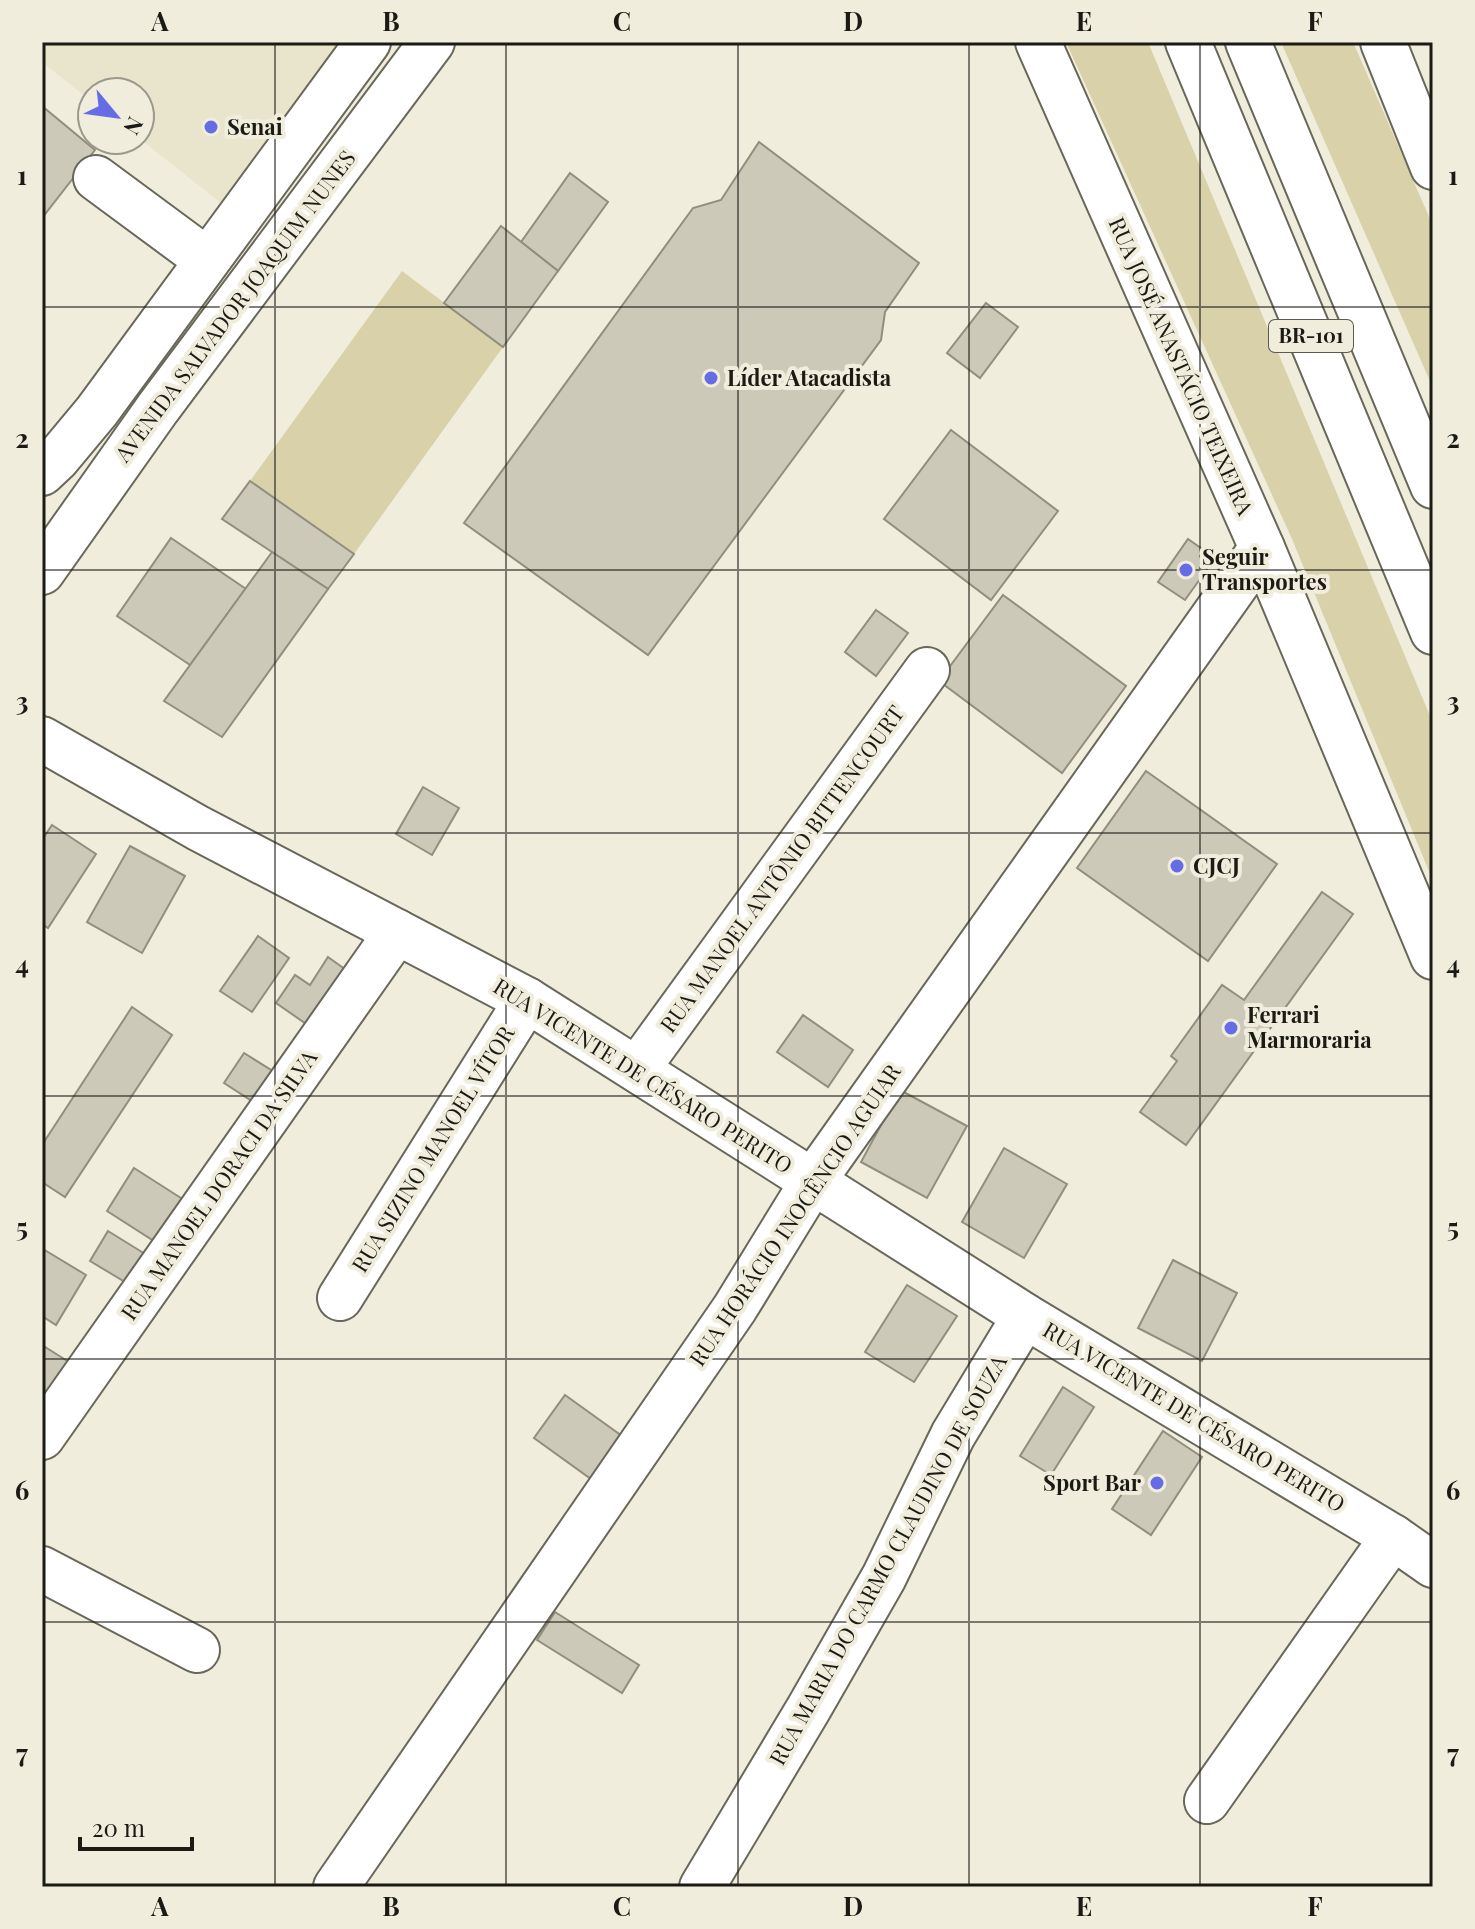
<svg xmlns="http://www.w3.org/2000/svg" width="1475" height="1929" font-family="'Playfair Display',serif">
	<rect width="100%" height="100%" fill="#f0eddd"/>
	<path fill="#e9e4cc" d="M42,42H343L226,207L140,139V92H92V102L42,62Z"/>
	<g fill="#d9d1a9">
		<path d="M1066,42H1148L1433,723V881L1292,539Z"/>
		<path d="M1281,42H1353L1433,226V388Z"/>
		<path d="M402,271L503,347L354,554L250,481Z"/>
	</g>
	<g fill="#ccc9b9" stroke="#918e7f" stroke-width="2">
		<path d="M42,106L95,150L42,218Z"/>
		<path d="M759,142L919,263L885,312L881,340L648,655L464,523L693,208L721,200Z"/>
		<path d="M570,173L608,202L558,271L521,242Z"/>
		<path d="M501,226L558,271L503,347L444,303Z"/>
		<path d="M986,303L1018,327L980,378L947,353Z"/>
		<path d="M951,430L1058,511L991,600L884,519Z"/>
		<path d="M250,481L354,554L328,589L222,519Z"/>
		<path d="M171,538L246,589L190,665L117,616Z"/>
		<path d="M1188,539L1215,558L1185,600L1158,582Z"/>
		<path d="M272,552L328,589L222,737L164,701Z"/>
		<path d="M1003,595L1126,686L1062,773L939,681Z"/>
		<path d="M876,610L908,633L876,676L845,652Z"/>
		<path d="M1146,771L1277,864L1208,961L1077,868Z"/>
		<path d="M423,787L459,808L432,855L396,834Z"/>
		<path d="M52,825L96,854L48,928L42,924V840Z"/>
		<path d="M130,846L185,876L142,953L87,922Z"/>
		<path d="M1322,892L1353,914L1186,1145L1140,1112L1177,1061L1171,1056L1222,985L1244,1000Z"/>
		<path d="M258,936L289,958L252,1012L220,991Z"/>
		<path d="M328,957L360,980L322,1035L276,1003L295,975L310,985Z"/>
		<path d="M132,1007L172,1035L65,1197L42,1182V1145Z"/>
		<path d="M803,1015L853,1050L828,1087L777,1052Z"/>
		<path d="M244,1053L284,1078L264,1109L224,1083Z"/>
		<path d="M900,1090L967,1126L927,1198L861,1162Z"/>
		<path d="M1004,1148L1067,1184L1024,1258L962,1222Z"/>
		<path d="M134,1168L195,1207L168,1250L107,1211Z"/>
		<path d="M108,1231L158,1262L140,1291L90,1261Z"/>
		<path d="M43,1249L86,1275L56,1325L42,1316Z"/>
		<path d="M1173,1260L1237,1293L1202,1361L1138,1328Z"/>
		<path d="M907,1285L957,1316L914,1382L865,1352Z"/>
		<path d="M42,1345L80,1369L42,1425Z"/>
		<path d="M1063,1387L1094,1407L1051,1475L1020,1456Z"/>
		<path d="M565,1395L622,1436L591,1479L534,1438Z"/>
		<path d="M1163,1431L1202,1457L1151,1535L1112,1509Z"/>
		<path d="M555,1612L639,1665L622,1693L537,1640Z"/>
	</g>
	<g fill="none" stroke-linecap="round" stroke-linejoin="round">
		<defs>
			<g id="minor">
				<path d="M96,178L207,260"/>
				<path d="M42,739L198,828L527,1000L1025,1316L1393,1537L1433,1565"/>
				<path d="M637,1069L927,670"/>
				<path d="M340,1298L527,1000"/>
				<path d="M42,1437L397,932"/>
				<path d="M42,1569L197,1650"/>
				<path d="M1207,1801L1393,1537"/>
				<path d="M336,1887L735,1308L813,1181L1262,548"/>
				<path d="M702,1887L809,1708L884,1577L953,1435L1025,1316"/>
			</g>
			<g id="major">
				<path d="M1038,42L1262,548L1433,957"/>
				<path d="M1383,42L1433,167"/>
				<path d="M42,473L57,459L97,411L368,42"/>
				<path d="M42,572L158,408L432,42"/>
			</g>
			<g id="highway">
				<path d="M1188,42L1433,632"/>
				<path d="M1248,42L1433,486"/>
			</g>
		</defs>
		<use href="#minor" stroke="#696759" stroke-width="48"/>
		<use href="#major" stroke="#696759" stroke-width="48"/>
		<use href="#highway" stroke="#696759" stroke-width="48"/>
		<use href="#minor" stroke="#fff" stroke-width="44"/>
		<use href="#major" stroke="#fff" stroke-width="44"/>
		<use href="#highway" stroke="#fff" stroke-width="44"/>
	</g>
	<path fill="none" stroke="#1b1a14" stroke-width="2" stroke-opacity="0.55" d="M275,42V1887M506,42V1887M738,42V1887M969,42V1887M1200,42V1887M42,307H1433M42,570H1433M42,833H1433M42,1096H1433M42,1359H1433M42,1622H1433"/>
	<g fill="#666ce5" stroke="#f0eddd" stroke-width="3">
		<circle cx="211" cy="127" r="8"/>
		<circle cx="711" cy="378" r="8"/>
		<circle cx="1186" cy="570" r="8"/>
		<circle cx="1177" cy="866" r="8"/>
		<circle cx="1231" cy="1028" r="8"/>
		<circle cx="1157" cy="1483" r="8"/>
	</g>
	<g text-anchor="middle" stroke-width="8" stroke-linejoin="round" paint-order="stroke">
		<rect fill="#f0eddd" stroke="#5b5950" stroke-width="2" x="1269" y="320" width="84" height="32" rx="6"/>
		<g font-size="20" font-weight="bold" fill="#1b1a14">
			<text x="1311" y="343">BR-101</text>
		</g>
		<g font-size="22" font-weight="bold" fill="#1b1a14" stroke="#f0eddd" text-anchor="start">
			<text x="227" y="135">Senai</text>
			<text x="727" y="386">Líder Atacadista</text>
			<text x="1202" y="565">Seguir<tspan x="1202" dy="25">Transportes</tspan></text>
			<text x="1193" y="874">CJCJ</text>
			<text x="1247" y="1023">Ferrari<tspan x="1247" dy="25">Marmoraria</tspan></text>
			<text x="1141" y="1491" text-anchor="end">Sport Bar</text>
		</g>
		<g font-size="22" fill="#1b1a14" stroke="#f0eddd">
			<text transform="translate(235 306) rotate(-53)" y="8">AVENIDA SALVADOR JOAQUIM NUNES</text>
			<text transform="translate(1181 366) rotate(66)" y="8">RUA JOSÉ ANASTÁCIO TEIXEIRA</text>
			<text transform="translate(782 869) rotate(-54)" y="8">RUA MANOEL ANTÔNIO BITTENCOURT</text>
			<text transform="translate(643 1076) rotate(32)" y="8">RUA VICENTE DE CÉSARO PERITO</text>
			<text transform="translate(433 1149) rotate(-58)" y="8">RUA SIZINO MANOEL VÍTOR</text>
			<text transform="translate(219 1185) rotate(-55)" y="8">RUA MANOEL DORACI DA SILVA</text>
			<text transform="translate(795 1215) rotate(-56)" y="8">RUA HORÁCIO INOCÊNCIO AGUIAR</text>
			<text transform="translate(1194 1417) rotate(31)" y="8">RUA VICENTE DE CÉSARO PERITO</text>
			<text transform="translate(888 1560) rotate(-61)" y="8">RUA MARIA DO CARMO CLAUDINO DE SOUZA</text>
		</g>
	</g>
	<rect width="1475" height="1929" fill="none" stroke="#f0eddd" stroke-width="88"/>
	<g transform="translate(116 116) rotate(119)"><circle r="38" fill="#f0eddd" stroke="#9b998d" stroke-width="2"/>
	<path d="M0-6L14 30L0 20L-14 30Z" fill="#666ce5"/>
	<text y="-12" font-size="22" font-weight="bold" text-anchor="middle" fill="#1b1a14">N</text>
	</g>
	<path d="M80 1837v12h112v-12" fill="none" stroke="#1b1a14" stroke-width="4"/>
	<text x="92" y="1837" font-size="24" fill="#1b1a14" stroke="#f0eddd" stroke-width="6" paint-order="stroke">20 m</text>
	<rect x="44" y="44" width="1387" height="1841" fill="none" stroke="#1b1a14" stroke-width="3"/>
	<g font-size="26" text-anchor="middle" font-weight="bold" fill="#1b1a14">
		<text x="160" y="31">A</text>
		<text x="391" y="31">B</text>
		<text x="622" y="31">C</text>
		<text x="853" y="31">D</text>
		<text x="1084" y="31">E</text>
		<text x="1315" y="31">F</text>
		<text x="22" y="185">1</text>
		<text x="1453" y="185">1</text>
		<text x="22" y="448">2</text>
		<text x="1453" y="448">2</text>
		<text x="22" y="711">3</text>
		<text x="1453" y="711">3</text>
		<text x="22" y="974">4</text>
		<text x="1453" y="974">4</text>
		<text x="22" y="1237">5</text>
		<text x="1453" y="1237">5</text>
		<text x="22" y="1500">6</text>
		<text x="1453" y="1500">6</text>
		<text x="22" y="1763">7</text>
		<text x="1453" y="1763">7</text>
		<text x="160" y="1916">A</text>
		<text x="391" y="1916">B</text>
		<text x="622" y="1916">C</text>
		<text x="853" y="1916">D</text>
		<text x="1084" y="1916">E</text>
		<text x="1315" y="1916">F</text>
	</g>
</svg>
